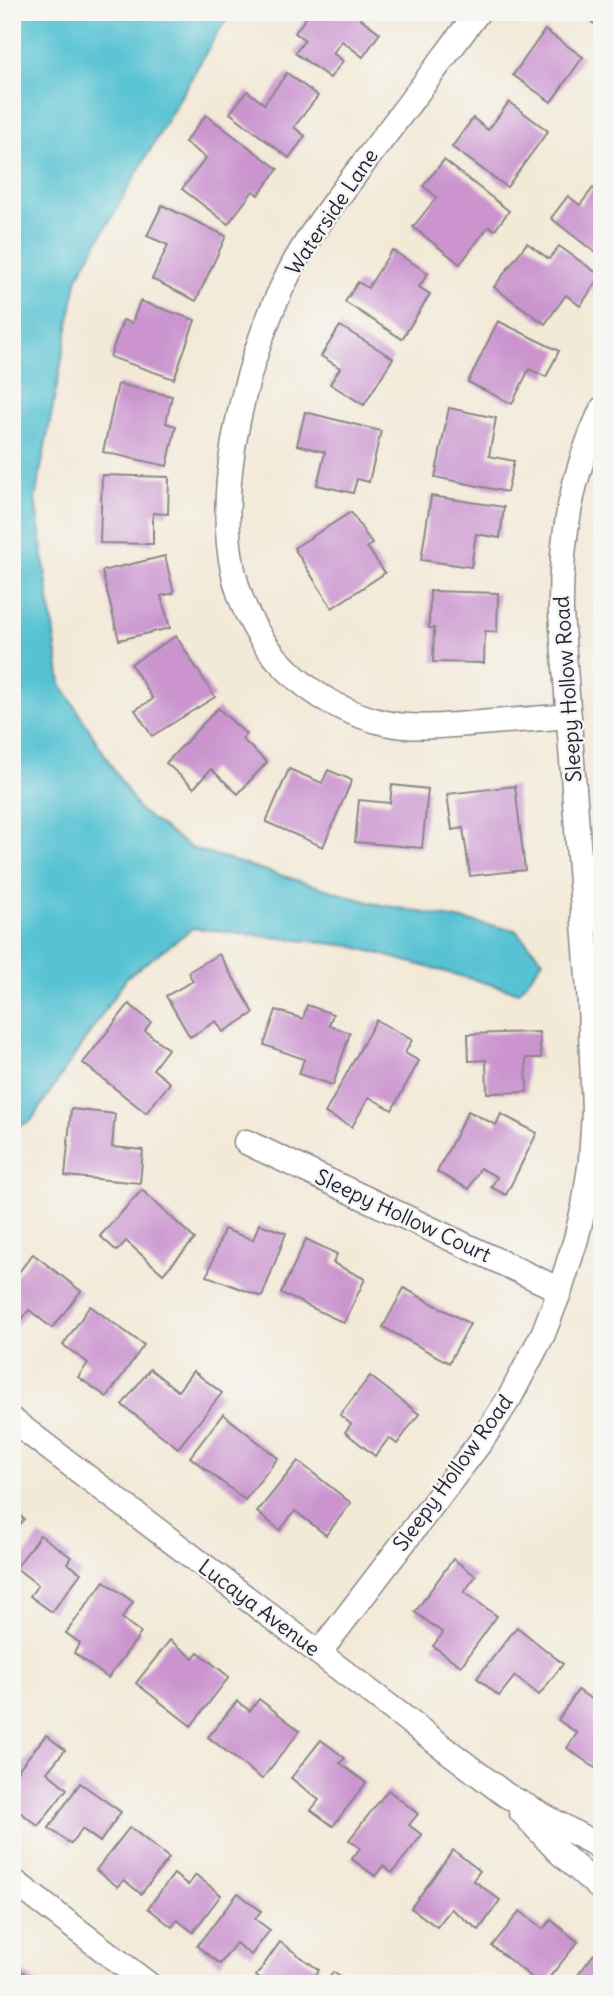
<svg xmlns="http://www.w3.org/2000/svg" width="614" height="1996" font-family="Delius,sans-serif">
	<rect width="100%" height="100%" fill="#f6f6f2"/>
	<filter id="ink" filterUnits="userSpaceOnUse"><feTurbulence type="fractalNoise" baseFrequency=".0143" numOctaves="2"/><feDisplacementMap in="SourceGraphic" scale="14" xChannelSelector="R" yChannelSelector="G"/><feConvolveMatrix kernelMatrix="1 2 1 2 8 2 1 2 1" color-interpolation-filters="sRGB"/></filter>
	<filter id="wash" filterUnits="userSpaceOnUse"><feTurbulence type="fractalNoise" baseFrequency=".00686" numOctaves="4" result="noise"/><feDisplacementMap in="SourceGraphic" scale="28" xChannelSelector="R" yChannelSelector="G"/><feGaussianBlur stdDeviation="1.57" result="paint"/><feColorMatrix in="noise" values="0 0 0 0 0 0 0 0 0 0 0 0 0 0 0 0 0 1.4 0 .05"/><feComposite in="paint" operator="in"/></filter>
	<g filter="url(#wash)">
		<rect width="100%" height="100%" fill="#f3e9d7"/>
		<path fill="#57c2d3" stroke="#3c7287" stroke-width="2" d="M12,12H233L216,35L78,276L35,499L61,684L139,810L191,848L372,903L515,930L543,960L519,992L351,946L193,928L127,977L31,1121L12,1129Z"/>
		<g id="blocks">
			<g fill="#cb94cf">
				<path d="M310,12H352L380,33L363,57L342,41L333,53L343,61L330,78L295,53L305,40L295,33Z"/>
				<path d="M579,12H602V30Z"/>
				<path d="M545,30L583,57L551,102L513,75Z"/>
				<path d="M287,73L318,96L294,127L305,136L289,158L230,113L247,91L264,104Z"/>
				<path d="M509,102L548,131L507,187L452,147L473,118L488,130Z"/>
				<path d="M206,115L278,169L258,195L253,191L228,224L182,189L206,158L185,142Z"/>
				<path d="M444,160L509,211L495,230L489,226L460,264L413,227L437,197L423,186Z"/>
				<path d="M593,188L602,194V258L551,218L568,196L580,205Z"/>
				<path d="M162,205L226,236L196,301L152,279L168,245L147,236Z"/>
				<path d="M527,243L549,259L559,246L601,276L580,306L566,295L545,324L494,287Z"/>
				<path d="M392,250L428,273L419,287L430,294L402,339L345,302L358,282L368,288Z"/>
				<path d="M140,301L195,320L174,379L110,357L123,320L132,323Z"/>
				<path d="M498,321L559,351L546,377L529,369L512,404L468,382Z"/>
				<path d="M340,326L393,358L364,405L330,384L340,368L321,356Z"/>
				<path d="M118,384L172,396L166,423L176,426L167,466L103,452Z"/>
				<path d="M449,408L496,418L489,456L514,461L507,492L435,477Z"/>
				<path d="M305,412L381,431L369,482L357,479L353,493L317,485L325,452L297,445Z"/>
				<path d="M102,475L169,477L168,514L153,513V544L100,543Z"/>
				<path d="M431,496L504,507L500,538L476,534L471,567L421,560Z"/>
				<path d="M351,512L372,544L367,547L385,573L332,608L294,548Z"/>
				<path d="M165,556L174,593L161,596L170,628L119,640L102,571Z"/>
				<path d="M430,591L498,593L497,632L485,631L484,663L433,662L434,628H429Z"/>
				<path d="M176,636L215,697L152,736L135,710L153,699L131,664Z"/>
				<path d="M218,708L246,734L242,739L267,762L238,794L211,769L194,788L166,763Z"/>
				<path d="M289,769L322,783L328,770L352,780L323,847L266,822Z"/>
				<path d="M392,785L428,789L422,848L355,842L359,800L390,803Z"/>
				<path d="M515,786L525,870L470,876L463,828L452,830L447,794Z"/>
				<path d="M219,954L254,1013L223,1032L216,1021L190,1037L166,996L193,981L188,972Z"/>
				<path d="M129,1004L151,1022L145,1031L168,1049L153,1069L170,1083L146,1113L83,1063Z"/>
				<path d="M307,1005L333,1014L329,1025L350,1033L333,1085L299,1074L304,1059L264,1045L276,1010L303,1019Z"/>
				<path d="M376,1020L412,1040L405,1053L419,1061L392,1110L369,1097L352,1127L325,1113Z"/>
				<path d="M539,1032L541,1058H526L527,1092L487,1093L486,1060L469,1061L468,1034Z"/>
				<path d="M71,1109L115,1114L112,1147L143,1150L140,1183L65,1176Z"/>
				<path d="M468,1111L496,1125L501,1114L537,1133L506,1195L491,1187L497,1177L480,1168L469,1189L437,1172Z"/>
				<path d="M142,1190L195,1239L163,1274L126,1241L117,1251L100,1236Z"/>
				<path d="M259,1224L286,1233L262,1297L207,1276L224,1229L253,1240Z"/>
				<path d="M306,1239L337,1254L333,1263L365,1279L344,1323L281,1293Z"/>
				<path d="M33,1254L81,1291L52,1328L29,1310L15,1328L12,1325V1281Z"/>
				<path d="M404,1288L470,1324L449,1363L383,1327Z"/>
				<path d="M90,1306L144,1345L107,1397L78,1377L88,1363L63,1345Z"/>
				<path d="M150,1369L178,1391L193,1371L222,1393L178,1448L122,1405Z"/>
				<path d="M370,1376L419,1414L397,1444L389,1438L375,1456L345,1432L351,1424L340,1415Z"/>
				<path d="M223,1414L278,1458L245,1500L190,1457Z"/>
				<path d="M298,1461L351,1503L326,1535L295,1511L280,1530L257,1512Z"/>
				<path d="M12,1510L24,1519L12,1533Z"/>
				<path d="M40,1535L71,1557L67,1563L81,1573L52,1612L30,1596L38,1585L16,1568Z"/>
				<path d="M453,1559L476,1576L464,1592L497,1616L461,1666L433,1646L443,1633L415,1612Z"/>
				<path d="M104,1581L133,1602L122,1618L141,1633L108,1678L74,1653L80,1643L66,1633Z"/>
				<path d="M517,1627L563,1664L539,1695L515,1676L499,1696L477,1678Z"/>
				<path d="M170,1640L193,1658L198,1652L229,1677L191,1726L136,1683Z"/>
				<path d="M578,1690L593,1700L600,1691L602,1693V1759L595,1768L567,1748L577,1733L558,1720Z"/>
				<path d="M259,1699L300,1731L262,1779L208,1737L237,1701L250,1711Z"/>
				<path d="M46,1735L65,1750L47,1772L67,1789L38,1826L12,1806V1777Z"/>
				<path d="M321,1740L345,1758L340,1763L366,1783L333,1826L311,1810L319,1800L291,1778Z"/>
				<path d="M80,1783L121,1812L100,1842L82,1829L71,1844L49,1828Z"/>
				<path d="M388,1790L418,1814L409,1825L422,1835L392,1873L383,1866L375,1876L352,1859L360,1848L349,1840Z"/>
				<path d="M130,1827L169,1858L141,1894L124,1880L118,1887L96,1870Z"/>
				<path d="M453,1850L480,1871L473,1880L500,1900L479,1930L451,1909L437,1927L411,1908Z"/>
				<path d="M174,1874L188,1885L196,1875L221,1895L193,1932L177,1920L172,1927L148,1908Z"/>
				<path d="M238,1893L261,1911L255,1919L270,1930L251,1955L236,1943L220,1964L197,1946Z"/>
				<path d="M520,1911L543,1929L551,1920L578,1942L544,1984H540L492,1946Z"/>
				<path d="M280,1942L319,1970L309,1984H267L256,1976Z"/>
				<path d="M594,1954L602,1960V1984H571Z"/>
				<path d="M22,1971L38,1984H12Z"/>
				<path d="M333,1972L351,1984H325Z"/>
			</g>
		</g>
	</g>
	<g filter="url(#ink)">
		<use href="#blocks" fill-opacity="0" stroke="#8a8689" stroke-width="2"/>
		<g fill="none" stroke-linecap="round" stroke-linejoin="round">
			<defs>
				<g id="minor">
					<path d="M478,12C441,61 404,111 366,160C339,196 309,233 289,273C248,353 214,481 233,570C249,648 309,705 385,723C413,729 441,726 469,724C502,721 536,719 569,716"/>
					<path d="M246,1142L560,1290"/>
					<path d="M12,1420L506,1795L602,1848"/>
					<path d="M319,1653L482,1440L510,1397L543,1334L560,1290L576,1239L584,1206L591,1160L594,1111L590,1004L561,613C560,540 571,475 602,409"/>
					<path d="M521,1811L559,1852L602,1890"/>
					<path d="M12,1880L148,1984"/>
				</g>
			</defs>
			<use href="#minor" stroke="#8a8689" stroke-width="27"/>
			<use href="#minor" stroke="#fff" stroke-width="24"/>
		</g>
	</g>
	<g text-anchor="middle" stroke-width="5" stroke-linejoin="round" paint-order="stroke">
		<g font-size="21" fill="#22223b" stroke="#f6f6f2">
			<text transform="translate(332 212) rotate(-56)" y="7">Waterside Lane</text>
			<text transform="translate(568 689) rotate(-94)" y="7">Sleepy Hollow Road</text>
			<text transform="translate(403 1216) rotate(25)" y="7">Sleepy Hollow Court</text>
			<text transform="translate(453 1473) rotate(-54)" y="7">Sleepy Hollow Road</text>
			<text transform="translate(259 1608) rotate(37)" y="7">Lucaya Avenue</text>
		</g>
	</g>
	<rect width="614" height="1996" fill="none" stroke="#f6f6f2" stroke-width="42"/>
</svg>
